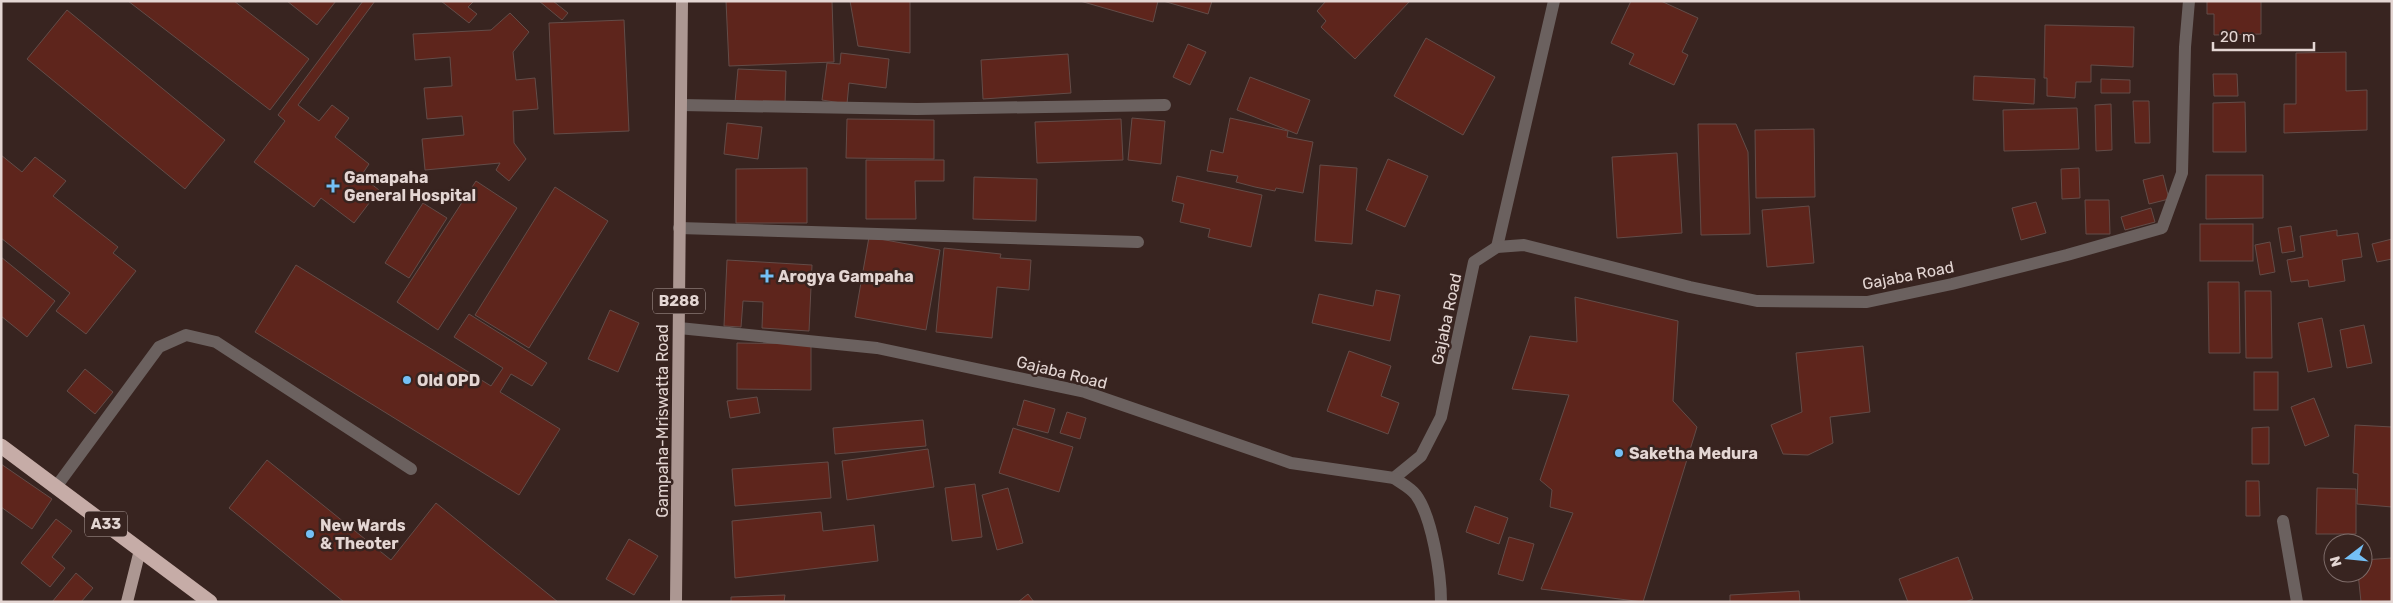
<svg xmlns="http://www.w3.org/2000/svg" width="2393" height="603" font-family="Rubik,sans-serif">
	<rect width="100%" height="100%" fill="#382420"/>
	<g fill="#5e251c" stroke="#634c48">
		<path d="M128,1H234L309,59L270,110Z"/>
		<path d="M287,1H336L317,25Z"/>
		<path d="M363,1H375L298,105L319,121L332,105L349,118L335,137L369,164L361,176L379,190L354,223L321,198L314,207L254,162L285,121L278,115Z"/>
		<path d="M441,1H474L468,7L477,14L469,23Z"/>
		<path d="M539,1H553L568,13L562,20Z"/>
		<path d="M726,1H832L834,62L729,66Z"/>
		<path d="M850,1H910V53L858,46Z"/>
		<path d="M1080,1H1158L1153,22Z"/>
		<path d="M1163,1H1212L1208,14Z"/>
		<path d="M1326,1H1410L1355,59L1321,27L1326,21L1317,11Z"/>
		<path d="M1631,1H1661L1698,18L1682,52L1688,55L1674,85L1629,64L1634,54L1611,43Z"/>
		<path d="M2207,1H2261V34L2214,35V14H2207Z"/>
		<path d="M67,10L225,140L185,189L27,59Z"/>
		<path d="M510,13L529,32L513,52L516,80L535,78L538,109L513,111L514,143L526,159L509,181L496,170L500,163L425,170L422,139L464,135L462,116L427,119L424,88L452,86L450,57L415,60L413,34L491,30Z"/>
		<path d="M624,20L629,131L554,134L549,23Z"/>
		<path d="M2045,25L2134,27L2133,67L2091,65V82H2076L2075,98L2047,96V78H2044Z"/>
		<path d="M1426,38L1495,77L1463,135L1394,96Z"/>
		<path d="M1188,44L1206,52L1190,85L1173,77Z"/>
		<path d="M2346,52V91L2367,90V130L2284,133V104H2296V53Z"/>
		<path d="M841,53L889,59L886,88L849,83L847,104L822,100L827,63L840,64Z"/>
		<path d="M1068,54L1071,93L983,99L981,60Z"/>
		<path d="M738,69L786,71L785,105L735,102Z"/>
		<path d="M2213,74H2237L2238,96H2214Z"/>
		<path d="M1974,76L2035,79L2034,104L1973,100Z"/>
		<path d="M1250,77L1310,100L1297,134L1237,110Z"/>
		<path d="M2101,79L2130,80V93H2101Z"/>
		<path d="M2133,101H2149L2150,143H2135Z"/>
		<path d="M2245,102L2246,152H2213V103Z"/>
		<path d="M2111,104L2112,150L2096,151L2095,105Z"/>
		<path d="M2077,108L2079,149L2004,151L2003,110Z"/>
		<path d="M1132,118L1165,121L1161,164L1128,160Z"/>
		<path d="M1230,118L1288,131L1287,137L1313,142L1303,193L1276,188L1275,191L1255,187L1236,182L1238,176L1207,171L1211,150L1223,153Z"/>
		<path d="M847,119L934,120V159L846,158Z"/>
		<path d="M1121,119L1123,160L1037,163L1035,122Z"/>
		<path d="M727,123L762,127L758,159L724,154Z"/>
		<path d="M1698,124H1736L1748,152L1750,234L1701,235Z"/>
		<path d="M1814,129L1815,197L1756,198L1755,130Z"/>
		<path d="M1677,153L1682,233L1617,238L1612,157Z"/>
		<path d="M1,155L22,172L35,157L66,181L53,196L118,247L113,253L136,271L86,334L56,311L70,293L1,238Z"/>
		<path d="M1388,159L1428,176L1405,227L1366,210Z"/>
		<path d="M866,160H944V181H915L916,219H866Z"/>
		<path d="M1320,165L1357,168L1352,244L1315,241Z"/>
		<path d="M807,168V223H736V169Z"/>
		<path d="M2079,168L2080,198L2062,199L2061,169Z"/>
		<path d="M2163,175L2169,199L2149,204L2143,180Z"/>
		<path d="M2206,175H2263V218L2206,219Z"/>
		<path d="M1177,176L1262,195L1251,247L1208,237L1210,229L1180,222L1184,204L1172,201Z"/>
		<path d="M974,177L1037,179L1036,221L973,219Z"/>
		<path d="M476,181L517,208L438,330L397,302Z"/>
		<path d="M555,187L608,221L529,348L475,315Z"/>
		<path d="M2085,200H2109L2110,234H2086Z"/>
		<path d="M2036,202L2046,233L2021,240L2012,208Z"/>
		<path d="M423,203L447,218L409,278L385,263Z"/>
		<path d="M1809,206L1814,263L1767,267L1762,210Z"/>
		<path d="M2151,208L2155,222L2125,230L2121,217Z"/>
		<rect x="2200" y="224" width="53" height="37"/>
		<path d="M2291,226L2295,251L2282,253L2278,228Z"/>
		<path d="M2337,230V236L2358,233L2362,257L2342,260L2345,281L2309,287L2308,280L2291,282L2287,260L2303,257L2300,236Z"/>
		<path d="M869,237L940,250L926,330L855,317Z"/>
		<path d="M2392,239V259L2377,262L2372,244Z"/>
		<path d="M2270,242L2275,272L2260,275L2255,245Z"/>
		<path d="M944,248L1001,254L1000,258L1031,260L1029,290L997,287L992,338L936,332Z"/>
		<path d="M1,257L55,301L27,337L1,316Z"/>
		<path d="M727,260L812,265L809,331L762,328L763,302L743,301L741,327L724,326Z"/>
		<path d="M296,265L491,386L503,368L454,337L469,314L547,363L532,386L511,374L500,392L560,429L519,495L255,332Z"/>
		<path d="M2208,282H2239L2240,353H2209Z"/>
		<path d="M1376,290L1400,295L1390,341L1312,323L1319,294L1373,306Z"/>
		<path d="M2245,291H2271L2272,358H2246Z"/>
		<path d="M1575,297L1678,321L1673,401L1697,427L1643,602L1541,589L1573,513L1550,507L1552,490L1540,480L1569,395L1512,389L1530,336L1577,342Z"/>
		<path d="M610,310L639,323L618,372L588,359Z"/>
		<path d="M2322,318L2332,367L2308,372L2298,323Z"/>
		<path d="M2364,325L2372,363L2347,368L2340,330Z"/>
		<path d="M737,343L811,344V390L737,389Z"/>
		<path d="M1863,346L1870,412L1830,417L1833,443L1808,455L1783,454L1771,425L1802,412L1796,353Z"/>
		<path d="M1349,351L1391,366L1381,396L1399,403L1388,434L1327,411Z"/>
		<path d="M85,369L113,392L95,414L67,391Z"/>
		<rect x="2254" y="372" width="24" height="38"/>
		<path d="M757,397L760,413L730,418L727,401Z"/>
		<path d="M2314,398L2329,436L2305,446L2291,407Z"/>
		<path d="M1024,400L1055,409L1048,433L1017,425Z"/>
		<path d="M1067,412L1086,418L1080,439L1060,433Z"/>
		<path d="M923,420L926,446L835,454L833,428Z"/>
		<path d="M2355,425L2392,427V507L2357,504L2358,474L2353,473Z"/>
		<path d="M2269,427V464H2252V428Z"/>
		<path d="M1013,428L1073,447L1059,492L999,473Z"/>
		<path d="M928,449L934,487L847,500L842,461Z"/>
		<path d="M267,460L391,560L436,503L558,602H344L229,508Z"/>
		<path d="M828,462L831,498L735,506L732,469Z"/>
		<path d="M1,464L52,499L32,529L1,507Z"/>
		<path d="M2246,481H2259L2260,516H2246Z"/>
		<path d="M975,484L982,537L952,541L945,488Z"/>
		<path d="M1008,488L1023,543L997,550L982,495Z"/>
		<path d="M2317,488L2356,489V534H2316Z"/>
		<path d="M1475,506L1508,518L1499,544L1466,532Z"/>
		<path d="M821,512L823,531L874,525L878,561L735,578L732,521Z"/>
		<path d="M56,519L72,531L52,557L65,568L50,587L21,563Z"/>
		<path d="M1509,537L1534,544L1523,581L1498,574Z"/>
		<path d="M629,539L658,556L634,595L606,579Z"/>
		<path d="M1958,557L1973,599L1965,602H1908L1899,579Z"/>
		<path d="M2392,558V601L2361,602L2358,573H2363V560Z"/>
		<path d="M76,573L93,588L81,602H52Z"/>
		<path d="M1799,591L1800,602H1730V595Z"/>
		<path d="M1028,594L1034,602H1018Z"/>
		<path d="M785,595L784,602H731V597Z"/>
	</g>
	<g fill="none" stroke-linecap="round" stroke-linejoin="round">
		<g stroke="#6b615f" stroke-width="12">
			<path d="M681,105L917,109L1165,105"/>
			<path d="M679,228L1138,242"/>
			<path d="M1497,247L1554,1"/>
			<path d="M679,328L877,348L1085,392L1291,463L1394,478L1421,456L1441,417L1474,262L1497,247L1524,245L1690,287L1757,301L1867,302L1952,284L2067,255L2162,228L2182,173L2185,47L2189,1"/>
			<path d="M1394,478C1401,483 1411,488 1416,495C1432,517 1441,574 1441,602"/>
			<path d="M56,487L159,347L186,335L216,342L411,469"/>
			<path d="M2283,521L2297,602"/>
		</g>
		<g stroke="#ac9792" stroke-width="12">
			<path d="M127,602L140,550"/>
			<path d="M676,602L682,1"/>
		</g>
		<path stroke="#c6aca7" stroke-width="15" d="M1,446L210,602"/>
	</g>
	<g fill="#74c0f6" stroke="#382420" stroke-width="2">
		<path d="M330.5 178.5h5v5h5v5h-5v5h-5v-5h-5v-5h5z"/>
		<path d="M764.5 268.5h5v5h5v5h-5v5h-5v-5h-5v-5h5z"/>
		<circle cx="407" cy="380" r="5"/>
		<circle cx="1619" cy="453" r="5"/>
		<circle cx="310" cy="534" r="5"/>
	</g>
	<g text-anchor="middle" stroke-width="5" stroke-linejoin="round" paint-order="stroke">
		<g fill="#382420" stroke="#b0a19d" stroke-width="1">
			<rect x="653" y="288.5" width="52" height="25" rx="4"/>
			<rect x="85" y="511.5" width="42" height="25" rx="4"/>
		</g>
		<g font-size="15" font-weight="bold" fill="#e4d6d3">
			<text x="679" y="306">B288</text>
			<text x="106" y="529">A33</text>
		</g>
		<g font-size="16" font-weight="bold" fill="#e4d6d3" stroke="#382420" text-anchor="start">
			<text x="344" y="183">Gamapaha<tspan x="344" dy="18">General Hospital</tspan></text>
			<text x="778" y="282">Arogya Gampaha</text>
			<text x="417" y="386">Old OPD</text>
			<text x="1629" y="459">Saketha Medura</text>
			<text x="320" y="531">New Wards<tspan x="320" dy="18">&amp; Theoter</tspan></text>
		</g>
		<g font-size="16" fill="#e4d6d3" stroke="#382420">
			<text transform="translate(1908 275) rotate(-11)" y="6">Gajaba Road</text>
			<text transform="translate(1446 319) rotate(-78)" y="6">Gajaba Road</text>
			<text transform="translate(1062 372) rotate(14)" y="6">Gajaba Road</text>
			<text transform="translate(662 421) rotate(-90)" y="6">Gampaha-Mriswatta Road</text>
		</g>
	</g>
	<rect width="2393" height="603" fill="none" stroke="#e4d6d3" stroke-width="5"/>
	<g transform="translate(2348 558) rotate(254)"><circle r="24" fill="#382420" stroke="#7d6b68"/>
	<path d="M0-4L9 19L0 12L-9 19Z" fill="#74c0f6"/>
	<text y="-8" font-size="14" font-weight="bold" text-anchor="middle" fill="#e4d6d3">N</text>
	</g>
	<path d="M2213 42v8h101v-8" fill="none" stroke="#e4d6d3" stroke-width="2.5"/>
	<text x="2220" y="42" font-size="15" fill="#e4d6d3" stroke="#382420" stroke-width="4" paint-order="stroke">20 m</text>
</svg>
